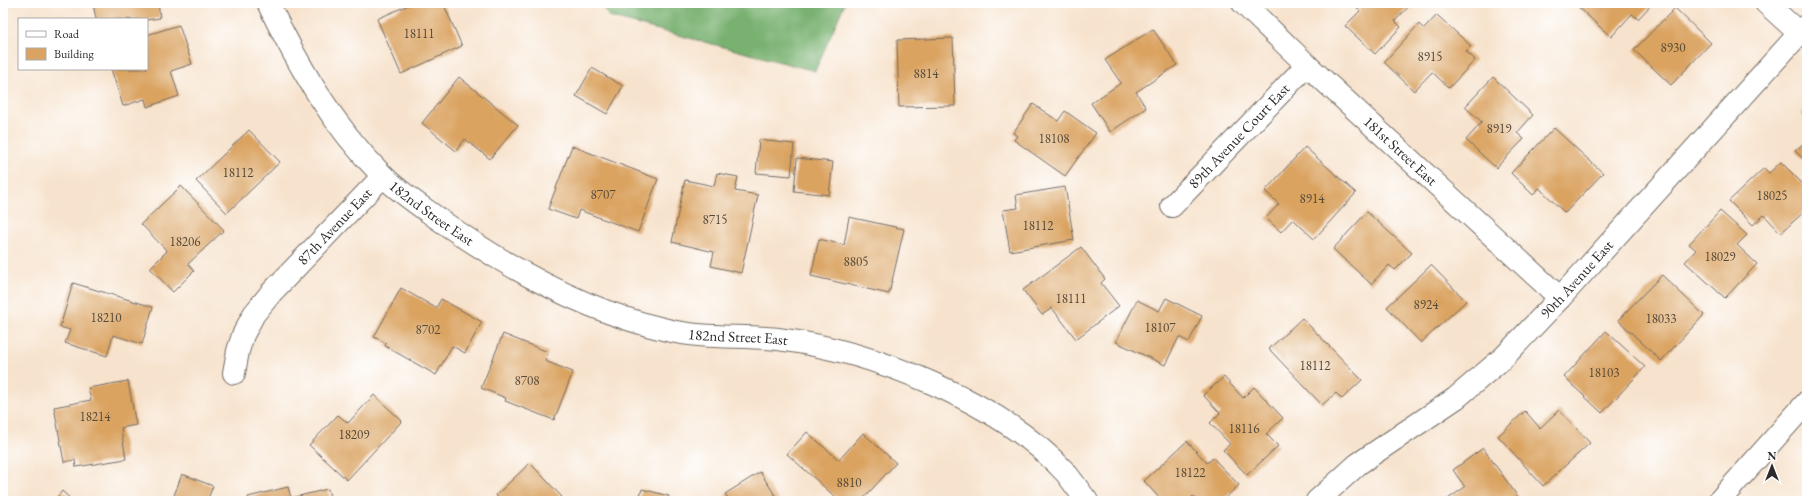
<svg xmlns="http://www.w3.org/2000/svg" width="1810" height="504" font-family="'EB Garamond',serif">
	<rect width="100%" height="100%" fill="#fff"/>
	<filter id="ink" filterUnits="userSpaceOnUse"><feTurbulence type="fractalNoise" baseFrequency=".025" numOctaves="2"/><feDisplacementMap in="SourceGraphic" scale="8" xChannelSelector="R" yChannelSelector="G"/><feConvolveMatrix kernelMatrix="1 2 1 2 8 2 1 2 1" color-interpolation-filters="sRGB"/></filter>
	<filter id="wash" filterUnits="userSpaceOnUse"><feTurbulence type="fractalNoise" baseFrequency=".012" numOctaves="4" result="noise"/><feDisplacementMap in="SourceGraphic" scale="16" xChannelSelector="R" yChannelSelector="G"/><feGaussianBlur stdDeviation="0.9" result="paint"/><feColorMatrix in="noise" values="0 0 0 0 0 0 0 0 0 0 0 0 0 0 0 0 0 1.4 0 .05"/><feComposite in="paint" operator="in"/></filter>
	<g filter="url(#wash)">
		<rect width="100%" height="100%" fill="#f7e3cd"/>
		<path fill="#78b16f" stroke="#526e4d" d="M600,3H845L815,71L609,17Z"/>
		<g id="blocks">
			<g fill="#daa361">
				<path d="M93,3H158L160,18L147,20L96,19Z"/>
				<path d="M413,3H443L462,46L401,74L377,19Z"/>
				<path d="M1353,3H1412L1395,21L1401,27L1375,54L1345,26L1360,11Z"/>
				<path d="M1574,3H1653L1638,19L1632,14L1611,37Z"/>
				<path d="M1675,8L1711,43L1671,85L1634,50Z"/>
				<path d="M1437,15L1471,46L1466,51L1475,60L1449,88L1432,72L1414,91L1384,62L1419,24L1424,29Z"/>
				<path d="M179,25L192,64L171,71L179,96L147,107L145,99L123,106L111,69H147V35Z"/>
				<path d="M1153,29L1177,65L1136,92L1146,108L1110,132L1091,103L1121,83L1105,60Z"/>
				<path d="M953,38L955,106L899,107L897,40Z"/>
				<path d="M592,68L623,86L607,114L576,96Z"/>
				<path d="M459,77L518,125L490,159L465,139L456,151L422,123Z"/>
				<path d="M1493,77L1533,115L1517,133L1524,139L1496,168L1466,140L1482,122L1465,107Z"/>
				<path d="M1033,104L1058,121L1065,111L1096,133L1065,176L1014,140L1017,136L1013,133Z"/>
				<path d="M1807,108V119L1802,113Z"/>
				<path d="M1554,128L1603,173L1565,213L1539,188L1533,195L1511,173Z"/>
				<path d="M249,130L280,162L227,213L196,181Z"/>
				<path d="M759,140L794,144L791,176L756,173Z"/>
				<path d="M1807,140V163L1795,151Z"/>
				<path d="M572,146L658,179L638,232L579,210L576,219L548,209Z"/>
				<path d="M1305,147L1356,193L1314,239L1293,219L1281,232L1266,218L1279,204L1265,191Z"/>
				<path d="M797,158L833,162L829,195L794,191Z"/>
				<path d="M1781,162L1807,188V209L1781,233L1764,215L1753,225L1729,201L1764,168L1769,173Z"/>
				<path d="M717,173L738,177L735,191L758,195L741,273L711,266L714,252L672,242L685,180L714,186Z"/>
				<path d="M181,186L224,230L188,264L194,271L173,292L150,268L167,251L141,224Z"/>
				<path d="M1065,187L1074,240L1010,251L1003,210L1018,208L1016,195Z"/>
				<path d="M1720,211L1747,235L1737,245L1757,264L1725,298L1685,262L1696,250L1689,244Z"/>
				<path d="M1367,212L1412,253L1395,270L1389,265L1371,284L1333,249Z"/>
				<path d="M849,217L904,229L889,294L811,276L819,239L844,245Z"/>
				<path d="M1081,247L1105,279L1101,283L1119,306L1076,339L1052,308L1042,315L1023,290Z"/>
				<path d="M1431,265L1466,301L1421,343L1387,307Z"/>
				<path d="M1662,275L1704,315L1661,361L1618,320Z"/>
				<path d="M73,283L153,307L142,344L113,335L107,356L65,343L70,330L60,327Z"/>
				<path d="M401,288L436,308L441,299L482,322L465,353L452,346L436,375L385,346L386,343L374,337Z"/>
				<path d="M1166,298L1202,316L1189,342L1179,337L1165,365L1116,342L1137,300L1159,311Z"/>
				<path d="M1302,318L1362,380L1342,399L1336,393L1322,405L1269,349Z"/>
				<path d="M1606,331L1645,367L1602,413L1564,377Z"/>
				<path d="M503,334L548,352L545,361L573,372L554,420L505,401L506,398L481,388Z"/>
				<path d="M1224,377L1243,398L1254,387L1283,418L1266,434L1278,446L1247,475L1223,450L1230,444L1210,423L1220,413L1203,395Z"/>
				<path d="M128,381L136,425L121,428L126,459L76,467L75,460L64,462L54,407L91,400L88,388Z"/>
				<path d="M374,395L402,421L347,480L309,445L338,415L348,423Z"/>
				<path d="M1559,410L1590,443L1543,486L1498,436L1525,411L1540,428Z"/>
				<path d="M807,432L839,460L863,433L896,463L861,501H840L787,454Z"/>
				<path d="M1187,441L1207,463L1213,458L1239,485L1222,501H1199L1193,496L1188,501H1162L1144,481Z"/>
				<path d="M1483,448L1521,501H1445L1465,487L1453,470Z"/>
				<path d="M530,463L562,497L557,501H501L496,495Z"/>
				<path d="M760,472L779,501H730L725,494Z"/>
				<path d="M182,474L213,486L207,501H172Z"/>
				<path d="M288,487L291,498L328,489L331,501H249L248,497Z"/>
				<path d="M642,489L669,496L667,501H638Z"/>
				<path d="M62,491L73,501H54Z"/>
			</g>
		</g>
	</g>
	<g filter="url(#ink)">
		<use href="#blocks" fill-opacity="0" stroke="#726b64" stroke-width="1"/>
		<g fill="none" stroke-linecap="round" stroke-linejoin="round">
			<defs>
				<g id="minor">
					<path id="s1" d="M268,3C298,65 332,125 382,175C398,191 419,205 437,218C506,267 584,311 667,330C703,339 741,335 778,339C873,351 1000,401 1066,473C1073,482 1080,492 1087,501"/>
					<path id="s2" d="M1243,3L1307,65L1560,298"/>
					<path d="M1766,3L1800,34"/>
					<path id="s3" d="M1172,206L1307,65"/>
					<path id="s4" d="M234,373L238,351L243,335L254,314L271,293L383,176"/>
					<path id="s5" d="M1317,501L1358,464L1456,398L1503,358L1560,298L1807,25"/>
					<path d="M1719,501L1807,402"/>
				</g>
			</defs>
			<use href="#minor" stroke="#726b64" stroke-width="24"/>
			<use href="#minor" stroke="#fff" stroke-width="22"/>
		</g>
	</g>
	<g text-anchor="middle" stroke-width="3" stroke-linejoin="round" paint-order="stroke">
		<g font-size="13" fill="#574938">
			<text x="419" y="38">18111</text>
			<text x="1673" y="52">8930</text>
			<text x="1430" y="61">8915</text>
			<text x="926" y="78">8814</text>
			<text x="1499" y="133">8919</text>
			<text x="1054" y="143">18108</text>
			<text x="238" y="177">18112</text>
			<text x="603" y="199">8707</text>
			<text x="1772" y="200">18025</text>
			<text x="1312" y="203">8914</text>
			<text x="715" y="224">8715</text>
			<text x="1038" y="230">18112</text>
			<text x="185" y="246">18206</text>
			<text x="1720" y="261">18029</text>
			<text x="856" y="266">8805</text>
			<text x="1071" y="303">18111</text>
			<text x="1426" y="309">8924</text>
			<text x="106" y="322">18210</text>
			<text x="1661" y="323">18033</text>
			<text x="1160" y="332">18107</text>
			<text x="428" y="334">8702</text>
			<text x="1315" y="370">18112</text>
			<text x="1604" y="377">18103</text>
			<text x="527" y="385">8708</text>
			<text x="95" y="421">18214</text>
			<text x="1244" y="433">18116</text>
			<text x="354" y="439">18209</text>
			<text x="1190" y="477">18122</text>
			<text x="849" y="487">8810</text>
		</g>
		<g font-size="15" fill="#2b2b2b" stroke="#fff">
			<text dy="5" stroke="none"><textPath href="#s3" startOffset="97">89th Avenue Court East</textPath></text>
			<text dy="5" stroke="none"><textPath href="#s2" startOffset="216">181st Street East</textPath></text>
			<text dy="5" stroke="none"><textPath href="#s1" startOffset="270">182nd Street East</textPath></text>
			<text dy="5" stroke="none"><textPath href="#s4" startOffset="182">87th Avenue East</textPath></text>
			<text dy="5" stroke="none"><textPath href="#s5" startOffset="343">90th Avenue East</textPath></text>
			<text dy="5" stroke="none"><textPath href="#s1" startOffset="606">182nd Street East</textPath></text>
		</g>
	</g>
	<rect width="1810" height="504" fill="none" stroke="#fff" stroke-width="16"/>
	<rect x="18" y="18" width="130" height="52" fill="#ffffff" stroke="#aaaaaa"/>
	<rect x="26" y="31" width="20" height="6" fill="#ffffff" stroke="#aaaaaa"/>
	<text x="54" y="38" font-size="12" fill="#2b2b2b">Road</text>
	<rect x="26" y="48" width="20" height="12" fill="#daa361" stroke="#aaaaaa"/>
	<text x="54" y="58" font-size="12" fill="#2b2b2b">Building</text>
	<g transform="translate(1772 466)" stroke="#ffffff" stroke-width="3" paint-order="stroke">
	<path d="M0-3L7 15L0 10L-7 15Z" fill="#2b2b2b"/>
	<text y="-6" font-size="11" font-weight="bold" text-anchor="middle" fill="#2b2b2b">N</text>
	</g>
</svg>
